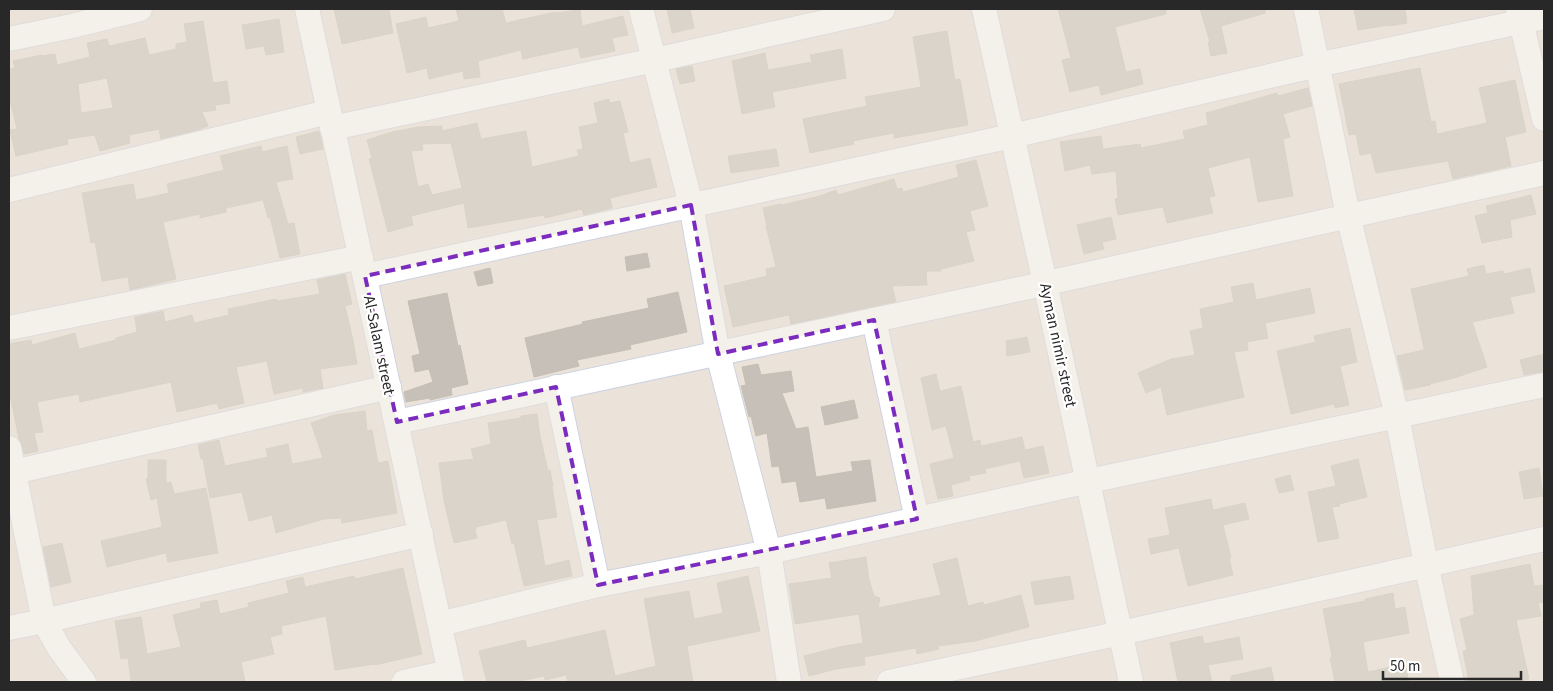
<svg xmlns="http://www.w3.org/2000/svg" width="1553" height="691" font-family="'Source Sans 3',sans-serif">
	<rect width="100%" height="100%" fill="#ebe3d9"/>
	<g fill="#c6c0b9" stroke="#c6bfb3" fill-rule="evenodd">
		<path d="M334,9H389L393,33L342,44Z"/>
		<path d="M456,9H502L506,23L555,12V13L580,10L582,26L623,16L628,35L612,38L615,51L581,58L578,47L523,59L521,50L478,61L480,77L464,79L463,71L429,79L427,68L407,73L396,24L426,17L428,28L459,21Z"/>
		<path d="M667,9H690L694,28L672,33Z"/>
		<path d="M1058,9H1166V14L1115,27L1126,72L1140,69L1143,84L1101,95L1099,85L1070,92L1062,60L1071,58Z"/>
		<path d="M1200,9H1265V13L1221,26L1227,53L1211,56L1208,42H1210Z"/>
		<path d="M1354,9H1405L1407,23L1389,26V25L1358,30Z"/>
		<path d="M279,19L284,52L266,55L264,46L246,49L242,25Z"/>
		<path d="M203,21L213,83L227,81L230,103L215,105L216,110L202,112L208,126L198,130L161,139L159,129L129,135L130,143L100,151L95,135L67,139L68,144L16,156L10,130L17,129L9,96V69L15,68L13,61L42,55V56L55,54L57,65L90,57L87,43L107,39L109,46L145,38L149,55L176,49V44L187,42L184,24ZM107,78L113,108L81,113L78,84Z"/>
		<path d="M947,31L955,80L960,79L968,125L894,138V133L853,141L854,144L810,153L803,119L867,106L865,97L921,87L913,37Z"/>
		<path d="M842,49L846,78L772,92L775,107L742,114L732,61L765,53L768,70L812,62L810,55Z"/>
		<path d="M692,66L695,81L680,84L676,69Z"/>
		<path d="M1420,68L1431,122L1435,121L1437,134L1487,123L1479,88L1515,80L1526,132L1505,137L1511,166L1453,179L1448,161L1376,173L1371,153L1360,155L1356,134L1349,135L1339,84Z"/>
		<path d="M1308,88L1312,106L1283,114L1290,137L1283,139L1293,196L1258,202L1250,157L1208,168L1215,196L1209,197L1213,213L1167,223L1163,207L1118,215L1115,199L1118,198L1116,171L1092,174L1090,165L1065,171L1060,142L1101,136L1103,149L1140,144L1141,148L1185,139L1183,131L1208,125L1206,113L1277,93L1278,96Z"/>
		<path d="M609,99V103L620,101L628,132L623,133L630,163L650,158L657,187L610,198L612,208L584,215L582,209L545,218L544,215L468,228L464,203L411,216L413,225L388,232L369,159L372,158L367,140L392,132L418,127L442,126V131L477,123L481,139L526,131L532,167L579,156L577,150L583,149L579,127L598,123L594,103ZM451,143L462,188L432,195L428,184L418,187L411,151L423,150L422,144Z"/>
		<path d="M319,131L323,149L300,154L296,137Z"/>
		<path d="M261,146L262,152L287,146L293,179L276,182L288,224L294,223L300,254L280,258L270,217L268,218L263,200L226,208V212L200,218V214L163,222L176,279L130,290L128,277L102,281L95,242L91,243L82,193L133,184L136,200L169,193L167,184L224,170L220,156Z"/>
		<path d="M776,149L779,166L731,173L728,156Z"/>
		<path d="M976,160L988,206L970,211L975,230L966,232L974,261L941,269V271H926L927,285L892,286L896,302L791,324L789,315L733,327L724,286L767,276L766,269L776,267L766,226H767L763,208L781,204L782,205L820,196L836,190L838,195L894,179L897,189L902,188L903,192L959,177L956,165Z"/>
		<path d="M1531,195L1536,214L1510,220L1512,237L1482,243L1475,216L1488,213L1486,206Z"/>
		<path d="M1111,217L1116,239L1102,242L1104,249L1084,254L1077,225Z"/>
		<path d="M647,253L650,267L627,271L625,257Z"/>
		<path d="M1484,265L1486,274L1503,271L1504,274L1530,268L1535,292L1510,297L1514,313L1472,322L1487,367L1454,378L1430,384V385L1405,390L1397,356L1424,350V348L1411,289L1469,276L1467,269Z"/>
		<path d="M490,268L493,283L478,286L474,272Z"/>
		<path d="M345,274L352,304L345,306L353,340L357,364L320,369L323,388L303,392V388L274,394L267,361L236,367L244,403L219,409L217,403L177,412L171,382L80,402L79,394L37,402L43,432L34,433L38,451L24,454L19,439L9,390V344L31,340L32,345L75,333L79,349L116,340V338L137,332L135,317L163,311L165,322L192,315L194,323L229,315L228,309L276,299L277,301L320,294L317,280Z"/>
		<path d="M1253,283L1256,300L1310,288L1315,313L1265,323L1268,338L1247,342L1248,350L1234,352L1244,397L1167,415L1161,387L1146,393L1138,373L1171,359L1195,355L1190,331L1203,328L1200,309L1234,302L1231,287Z"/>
		<path d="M678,292L687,332L630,345L631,349L577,360L579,366L534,377L525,338L583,324L582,322L649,308L647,299Z"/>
		<path d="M447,293L458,346L460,345L468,384L451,388L452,395L430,400V398L406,402L404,392L433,382L429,369L415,372L412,356L420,354L408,301Z"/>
		<path d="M1350,328L1357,362L1340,366L1349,405L1335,408L1334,404L1291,414L1277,351L1316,342L1314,336Z"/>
		<path d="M1027,337L1030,352L1007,356L1006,341Z"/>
		<path d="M1544,354V372L1524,375L1520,360Z"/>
		<path d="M758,364L761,375L791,371L794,391L782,393L796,429L808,427L816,477L853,471L851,462L870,460L876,501L827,509L825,498L800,502L796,481L782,483L779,466L772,467L767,433L756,436L751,416L749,417L741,386L746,385L742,367Z"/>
		<path d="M936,374L940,391L961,386L973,442L980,440L981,446L1022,437L1025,450L1043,446L1049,473L1024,478L1020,461L985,469L986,473L969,476L970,480L951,485L953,496L938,499L930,464L954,458L946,426L932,430L921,378Z"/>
		<path d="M854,400L858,418L825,425L821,407Z"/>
		<path d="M365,411L367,431L372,430L378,463L388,461L397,513L342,523L341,518L324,519L276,533L272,515L249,521L242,492L210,498L203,459H201L198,445L219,440L225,466L268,457L266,449L288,444L292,464L323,458L311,423L334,415Z"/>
		<path d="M537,414L540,436L548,471L550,470L553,486L552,487L557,517L537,520L545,566L569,560L572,576L524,586L514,543L512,544L506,520L476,527V529L475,530L477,538L454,543L444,501L439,463L474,459L471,449L491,444L488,423L521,418V416Z"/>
		<path d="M1358,459L1367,497L1339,504L1340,506L1332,507L1339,538L1318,542L1308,492L1336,486L1331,466Z"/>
		<path d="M148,460H166V483L171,482L174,494L206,488L218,553L168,562L166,553L107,567L101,541L162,527L157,498L151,500L146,479L148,478Z"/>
		<path d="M1539,468L1543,496L1524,499L1519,472Z"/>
		<path d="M1290,475L1294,490L1279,493L1275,479Z"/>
		<path d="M1211,499L1213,510L1245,503L1249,519L1223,525L1231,558H1229L1233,575L1188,586L1179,548L1151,554L1148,539L1170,535L1165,508Z"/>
		<path d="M62,543L71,582L51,587L43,547Z"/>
		<path d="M866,557L869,580L874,596L880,598L878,608L941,595L933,564L957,558L968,606L983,602L984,605L1021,595L1029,627L975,641L938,646L939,649L917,654L916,648L864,657L865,665L836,669L809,676L804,656L839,647L863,643L859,614L795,624L789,584L832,578L829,563Z"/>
		<path d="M1530,564L1534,586L1544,585V602L1538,603L1541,616L1516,620L1529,679L1517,682H1469L1463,651L1467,650L1460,619L1474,615L1471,576Z"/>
		<path d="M403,568L422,654L375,665V664L335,670L326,616L281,626L282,634L270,637L274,654L241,662L245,682H131L128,658L121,659L115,621L141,617L147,654L181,647L173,615L201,608L200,603L217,600L220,614L249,607L248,603L289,593L286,581L303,577L305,587L354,576L355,579Z"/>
		<path d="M748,576L760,631L687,646L693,682H568L566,675L545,680L544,676L516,682H487L479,651L525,640L527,648L605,630L615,676L656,666L644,599L689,591L694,619L723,613L717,583Z"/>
		<path d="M1070,576L1074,599L1035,605L1031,582Z"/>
		<path d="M1393,593L1395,609L1405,607L1409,633L1363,642L1368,672L1405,664L1409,682H1335L1330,658L1332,657L1323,609L1365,601V599Z"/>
		<path d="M1202,636L1204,644L1239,637L1243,659L1208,665L1212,682H1178L1170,643Z"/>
		<path d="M1271,667L1274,682H1231V676Z"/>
	</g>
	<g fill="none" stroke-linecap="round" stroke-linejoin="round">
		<defs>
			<g id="minor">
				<path d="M307,9L452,682"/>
				<path d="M641,9L691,205L718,354L769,552L789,682"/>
				<path d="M984,9L1045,283L1131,682"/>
				<path d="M1306,9L1348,215L1397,416L1426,564L1452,682"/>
				<path d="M1518,9L1544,119"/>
				<path d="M9,39L72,26L140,9"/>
				<path d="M332,128L655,60L883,9"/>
				<path d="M9,190L328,112"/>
				<path d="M365,276L1012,136L1317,65L1544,17"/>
				<path d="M874,320L917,519"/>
				<path d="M9,328L361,257"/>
				<path d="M556,387L598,585"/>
				<path d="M397,422C612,374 828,331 1043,284C1210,247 1377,209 1544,173"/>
				<path d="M9,448L44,621L59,648L84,682"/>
				<path d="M9,473L389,387"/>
				<path d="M440,624L598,585L769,552L1089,481L1544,385"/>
				<path d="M9,628L44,621L421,534"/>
				<path d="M404,682L449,672"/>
				<path d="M889,682L1121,633L1544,539"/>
			</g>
		</defs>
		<use href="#minor" stroke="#ced2e2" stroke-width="26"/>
		<use href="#minor" stroke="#fff" stroke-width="24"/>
	</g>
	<path d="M0 0H1553V691H0ZM691,205L718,354L874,320L917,519L598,585L556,387L397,422L365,276Z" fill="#ebe3d9" fill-opacity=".55" fill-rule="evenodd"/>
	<path fill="none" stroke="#7b2cbf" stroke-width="4" stroke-dasharray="10 6" stroke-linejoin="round" d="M691,205L718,354L874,320L917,519L598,585L556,387L397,422L365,276Z"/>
	<g text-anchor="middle" stroke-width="4.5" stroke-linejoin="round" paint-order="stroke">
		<g font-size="16" fill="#282828" stroke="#fff">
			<text transform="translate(380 345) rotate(78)" y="6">Al-Salam street</text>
			<text transform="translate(1059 345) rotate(78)" y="6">Ayman nimir street</text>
		</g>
	</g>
	<rect width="1553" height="691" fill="none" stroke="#282828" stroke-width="20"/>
	<path d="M1383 671v8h138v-8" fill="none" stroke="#282828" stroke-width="2.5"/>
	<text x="1390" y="671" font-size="15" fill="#282828" stroke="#ffffff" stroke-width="4" paint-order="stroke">50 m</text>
</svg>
